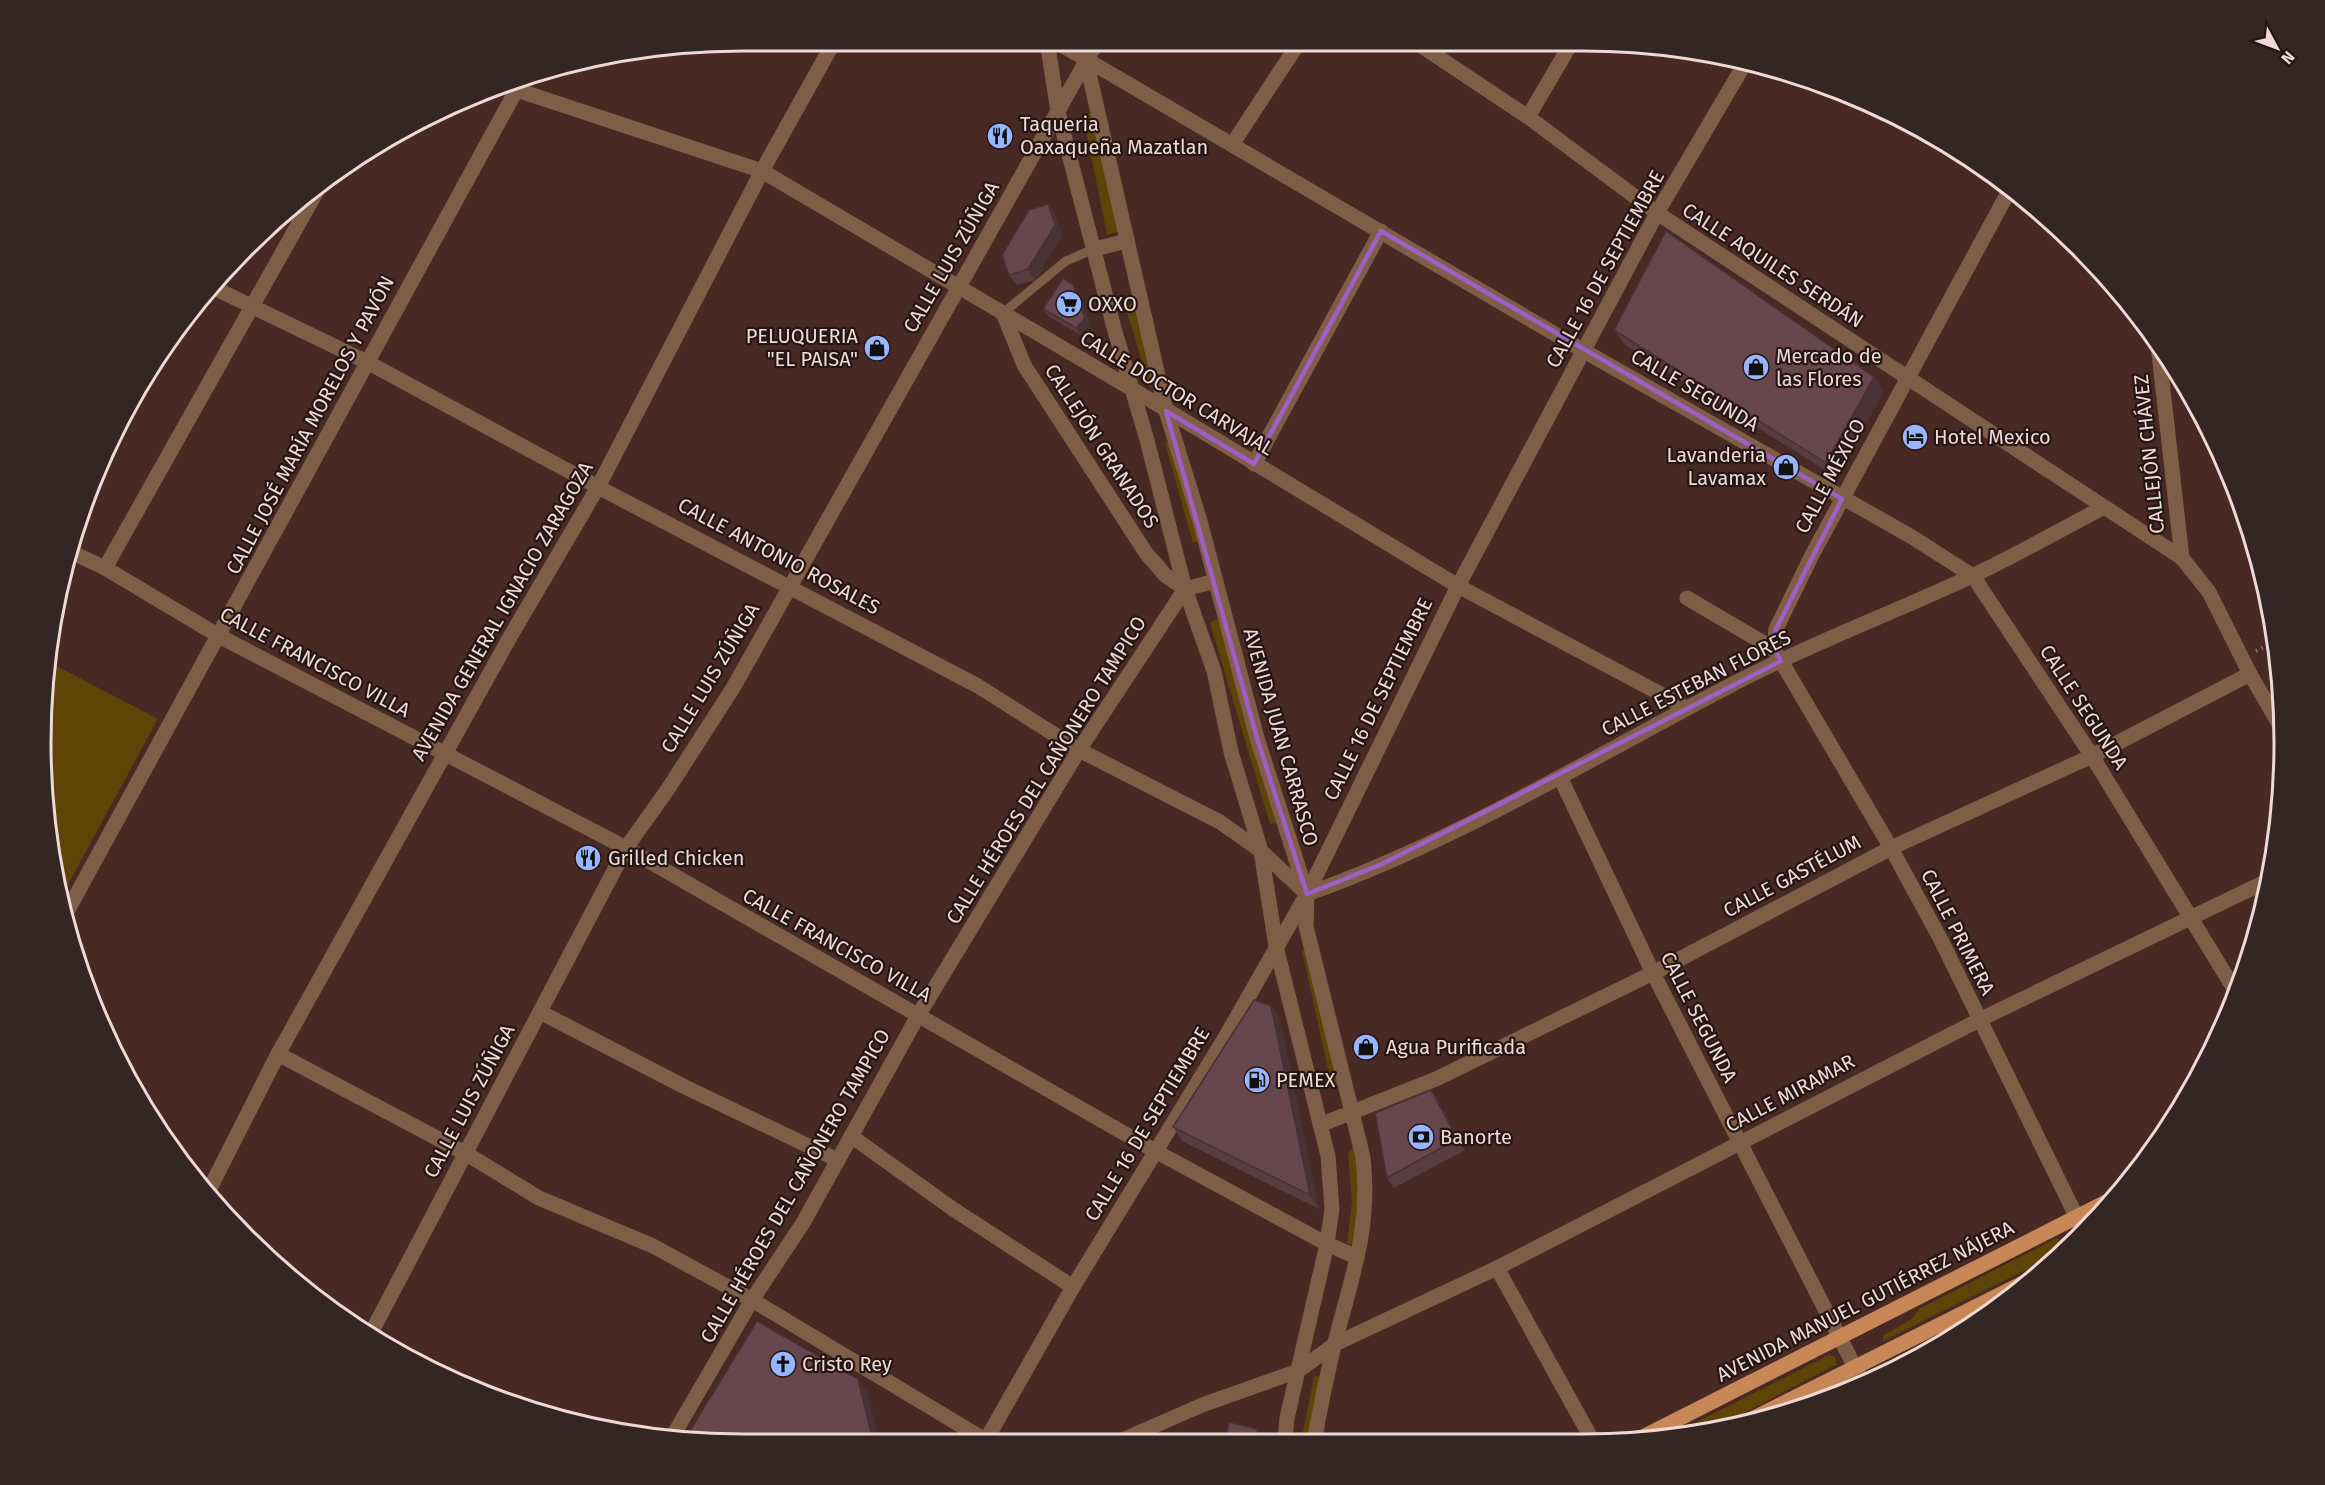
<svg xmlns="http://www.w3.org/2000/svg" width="2325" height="1485" font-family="'Fira Sans',sans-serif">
	<rect width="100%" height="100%" fill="#482923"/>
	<g fill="#5f4408">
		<path d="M1092,113L1120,231L1107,235L1083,115Z"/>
		<path d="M1133,301L1141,302L1159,383L1150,388L1126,309Z"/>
		<path d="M1172,440L1199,541L1193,543L1165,443Z"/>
		<path d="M1216,619L1222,621L1276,823L1270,824L1210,623Z"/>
		<path d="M49,662L158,719L65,890L57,886C43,817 35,730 49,662Z"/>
		<path d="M1310,948L1342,1082L1337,1086L1331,1083L1302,950Z"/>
		<path d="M1353,1147L1357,1149L1361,1203L1354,1244H1347L1352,1201L1348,1154Z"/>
		<path d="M2057,1238L2062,1241L2065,1247L2060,1253L1883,1341V1336L1913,1318L1919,1309Z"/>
		<path d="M1829,1355L1835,1357L1837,1364L1713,1429L1669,1436Z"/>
		<path d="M1321,1375L1310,1442H1301L1314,1377Z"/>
	</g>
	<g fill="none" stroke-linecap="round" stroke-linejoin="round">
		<path stroke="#917671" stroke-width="4" stroke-dasharray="1.5 4.5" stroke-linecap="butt" d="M2256,651L2274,642"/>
		<path stroke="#7e5e47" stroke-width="9" d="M1003,313L1066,261L1094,249"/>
		<g stroke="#7e5e47" stroke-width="15">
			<path d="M1065,47L1584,351L1912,537L1973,576L2092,756L2236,992"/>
			<path d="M502,85L762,171L1132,389L1458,586L1687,708"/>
			<path d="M1528,117L1569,47"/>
			<path d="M1233,143L1296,47"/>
			<path d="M2010,189L1812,555L1776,629L1774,649L1891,848L1941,940L2083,1230"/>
			<path d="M212,287L367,362L598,487L978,686L1079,750L1220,822L1261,851L1307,894C1456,841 1593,757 1733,684C1810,644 1893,613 1972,576C2017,555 2060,530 2104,507"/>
			<path d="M1003,313L1024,365L1146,553L1165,575L1185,589"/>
			<path d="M2158,345L2182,558"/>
			<path d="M1254,464L1381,231"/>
			<path d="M71,552L105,568L219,636L626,848L1155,1151L1327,1244L1357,1257"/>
			<path d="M105,568L322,182"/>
			<path d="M1185,589L1215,581"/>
			<path d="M1687,598L1774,649"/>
			<path d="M1560,777L1653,973L1863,1383"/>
			<path d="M63,919L524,76"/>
			<path d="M540,1012L685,1087L838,1160"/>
			<path d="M278,1054L465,1153L539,1198L653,1246L752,1300L985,1440"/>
			<path d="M1320,1125L1436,1079L1653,973L1891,848L2092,756L2250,674"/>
			<path d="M851,1136L953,1209L1073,1287"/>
			<path d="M1497,1268L1594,1443"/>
			<path d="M370,1335L626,848L668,789L733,688L1094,47"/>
			<path d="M671,1439L752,1300L803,1223L919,1014L1079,750L1185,589"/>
			<path d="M986,1440L1073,1287L1226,1036L1307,894L1458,586L1657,213L1744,65"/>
			<path d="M1120,1441L1202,1405L1298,1371L1335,1344L1497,1268L1979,1020L2267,881"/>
		</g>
		<g stroke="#7e5e47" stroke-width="15">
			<path d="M1048,47L1058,112L1114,328L1147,440L1185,589L1214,671L1231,752L1261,851L1276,946L1328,1156L1332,1209L1327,1244L1287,1418L1285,1441"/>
			<path d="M1083,47L1166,411L1200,521L1257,738L1307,894L1306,926L1363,1157C1371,1228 1352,1276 1335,1342C1327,1375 1320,1409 1314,1442"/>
			<path d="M1423,47L1528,117L1657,213L2182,558L2209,592L2250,674L2282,729"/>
			<path d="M1094,249L1127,241"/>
			<path d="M207,1194L278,1054L510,637L598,487L762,171L831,47"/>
		</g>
		<g stroke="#c88757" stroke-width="15">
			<path d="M1742,1424L2033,1278"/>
			<path d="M1633,1442L2116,1197"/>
		</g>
	</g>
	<g fill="#593c42">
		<path d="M1055,215L1062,236L1035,280L1017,285L1009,275Z"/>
		<path d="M1078,292L1090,325L1081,335L1048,316L1043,309Z"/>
		<path d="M1614,330L1874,377L1884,391L1836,477L1624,344Z"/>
		<path d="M1271,1006L1280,1020L1319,1209L1182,1141L1173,1127Z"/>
		<path d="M1431,1090L1438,1100L1465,1150L1394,1188L1387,1178Z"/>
	</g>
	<g fill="#493136">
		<path d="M1048,204L1055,215L1062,236L1035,280L1028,269Z"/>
		<path d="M1073,285L1078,292L1090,325L1081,335L1076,328Z"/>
		<path d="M1874,377L1884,391L1836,477L1826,463Z"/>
		<path d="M1271,1006L1280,1020L1319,1209L1310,1195Z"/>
		<path d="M1431,1090L1438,1100L1465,1150L1457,1139Z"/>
		<path d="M858,1379L868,1393L879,1440H873Z"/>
		<path d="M1257,1429L1264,1439V1441H1257Z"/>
	</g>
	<g fill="#68464d" stroke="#493136" stroke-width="1.5">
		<path d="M1048,204L1055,225L1028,269L1009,275L1002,255L1029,210Z"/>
		<path d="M1666,231L1874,377L1826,463L1614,330Z"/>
		<path d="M1063,278L1073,285L1085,318L1076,328L1043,309Z"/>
		<path d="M1254,1000L1271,1006L1310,1195L1173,1127Z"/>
		<path d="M1431,1090L1457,1139L1387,1178L1375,1113Z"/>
		<path d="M757,1321L858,1379L873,1440L685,1439Z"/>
		<path d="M1229,1422L1257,1429V1441H1225Z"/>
	</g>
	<path fill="none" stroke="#9e60c6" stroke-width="4.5" stroke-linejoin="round" d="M1381,231L1842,499L1776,629L1774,649L1781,661L1382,864L1307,894L1257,738L1166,411L1254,464Z"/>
	<defs>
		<symbol id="restaurant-disc" viewBox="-11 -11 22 22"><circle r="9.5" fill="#98b6fd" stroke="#241613"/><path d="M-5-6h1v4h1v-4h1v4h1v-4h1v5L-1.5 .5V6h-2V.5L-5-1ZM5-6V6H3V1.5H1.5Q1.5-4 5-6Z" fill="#111"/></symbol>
		<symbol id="supermarket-disc" viewBox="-11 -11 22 22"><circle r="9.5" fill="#98b6fd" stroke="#241613"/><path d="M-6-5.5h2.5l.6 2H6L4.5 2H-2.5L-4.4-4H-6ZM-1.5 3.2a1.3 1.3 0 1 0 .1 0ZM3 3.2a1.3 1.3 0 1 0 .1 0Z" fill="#111"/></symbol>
		<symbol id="shop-disc" viewBox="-11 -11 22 22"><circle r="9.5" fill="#98b6fd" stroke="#241613"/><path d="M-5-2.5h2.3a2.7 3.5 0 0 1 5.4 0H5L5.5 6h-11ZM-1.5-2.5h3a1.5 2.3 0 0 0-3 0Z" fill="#111"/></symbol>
		<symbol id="hotel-disc" viewBox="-11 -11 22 22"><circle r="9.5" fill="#98b6fd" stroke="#241613"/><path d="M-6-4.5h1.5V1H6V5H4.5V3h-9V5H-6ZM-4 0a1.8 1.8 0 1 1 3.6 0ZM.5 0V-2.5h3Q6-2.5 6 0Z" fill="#111"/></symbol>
		<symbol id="fuel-disc" viewBox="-11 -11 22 22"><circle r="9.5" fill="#98b6fd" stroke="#241613"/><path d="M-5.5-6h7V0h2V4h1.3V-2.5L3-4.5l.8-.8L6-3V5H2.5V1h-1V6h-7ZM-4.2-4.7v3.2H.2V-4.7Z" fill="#111"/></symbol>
		<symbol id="bank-disc" viewBox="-11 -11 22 22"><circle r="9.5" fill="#98b6fd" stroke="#241613"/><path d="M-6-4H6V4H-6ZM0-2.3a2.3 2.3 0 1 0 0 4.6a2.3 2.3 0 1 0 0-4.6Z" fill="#111"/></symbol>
		<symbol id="church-disc" viewBox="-11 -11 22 22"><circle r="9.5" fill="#98b6fd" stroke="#241613"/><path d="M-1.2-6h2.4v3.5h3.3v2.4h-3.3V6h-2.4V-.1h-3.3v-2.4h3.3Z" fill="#111"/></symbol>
	</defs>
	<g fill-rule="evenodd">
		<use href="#restaurant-disc" x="985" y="121" width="30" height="30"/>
		<use href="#supermarket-disc" x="1054" y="289" width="30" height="30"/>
		<use href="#shop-disc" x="862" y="333" width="30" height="30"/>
		<use href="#shop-disc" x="1741" y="352" width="30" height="30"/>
		<use href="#hotel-disc" x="1900" y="422" width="30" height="30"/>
		<use href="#shop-disc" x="1771" y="452" width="30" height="30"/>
		<use href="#restaurant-disc" x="573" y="843" width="30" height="30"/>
		<use href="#shop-disc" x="1351" y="1032" width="30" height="30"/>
		<use href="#fuel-disc" x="1242" y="1065" width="30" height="30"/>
		<use href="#bank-disc" x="1406" y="1122" width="30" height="30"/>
		<use href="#church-disc" x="768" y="1349" width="30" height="30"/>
	</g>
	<g text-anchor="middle" stroke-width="4.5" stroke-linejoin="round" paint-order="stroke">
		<g font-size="20" fill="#eed9d5" stroke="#241613" text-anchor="start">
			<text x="1020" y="131">Taqueria<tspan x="1020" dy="23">Oaxaqueña Mazatlan</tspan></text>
			<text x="1088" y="311">OXXO</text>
			<text x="858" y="343" text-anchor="end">PELUQUERIA<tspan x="858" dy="23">"EL PAISA"</tspan></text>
			<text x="1776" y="363">Mercado de<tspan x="1776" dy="23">las Flores</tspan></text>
			<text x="1934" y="444">Hotel Mexico</text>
			<text x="1766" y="462" text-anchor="end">Lavanderia<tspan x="1766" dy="23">Lavamax</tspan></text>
			<text x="608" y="865">Grilled Chicken</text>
			<text x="1386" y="1054">Agua Purificada</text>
			<text x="1276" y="1087">PEMEX</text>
			<text x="1440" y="1144">Banorte</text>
			<text x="802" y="1371">Cristo Rey</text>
		</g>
		<g font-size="20" fill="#eed9d5" stroke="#241613">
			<text transform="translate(951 257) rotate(-60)" y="7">CALLE LUIS ZÚÑIGA</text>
			<text transform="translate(1773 265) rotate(33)" y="7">CALLE AQUILES SERDÁN</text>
			<text transform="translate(1605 269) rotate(-61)" y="7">CALLE 16 DE SEPTIEMBRE</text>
			<text transform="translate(1695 390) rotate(30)" y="7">CALLE SEGUNDA</text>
			<text transform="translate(1177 393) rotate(31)" y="7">CALLE DOCTOR CARVAJAL</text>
			<text transform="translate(310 425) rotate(-62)" y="7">CALLE JOSÉ MARÍA MORELOS Y PAVÓN</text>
			<text transform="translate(1102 446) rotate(57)" y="7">CALLEJÓN GRANADOS</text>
			<text transform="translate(2149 454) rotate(-96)" y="7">CALLEJÓN CHÁVEZ</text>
			<text transform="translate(1830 476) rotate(-62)" y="7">CALLE MÉXICO</text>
			<text transform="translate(779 556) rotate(28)" y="7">CALLE ANTONIO ROSALES</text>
			<text transform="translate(502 611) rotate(-60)" y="7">AVENIDA GENERAL IGNACIO ZARAGOZA</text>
			<text transform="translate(315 662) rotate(28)" y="7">CALLE FRANCISCO VILLA</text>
			<text transform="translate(710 678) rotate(-59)" y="7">CALLE LUIS ZÚÑIGA</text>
			<text transform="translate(1696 683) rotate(-27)" y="7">CALLE ESTEBAN FLORES</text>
			<text transform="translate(1378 699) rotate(-64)" y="7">CALLE 16 DE SEPTIEMBRE</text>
			<text transform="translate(2084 707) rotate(57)" y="7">CALLE SEGUNDA</text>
			<text transform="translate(1281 737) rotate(74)" y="7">AVENIDA JUAN CARRASCO</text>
			<text transform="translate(1046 770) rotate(-58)" y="7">CALLE HÉROES DEL CAÑONERO TAMPICO</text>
			<text transform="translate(1792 876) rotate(-28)" y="7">CALLE GASTÉLUM</text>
			<text transform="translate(1958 932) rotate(63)" y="7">CALLE PRIMERA</text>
			<text transform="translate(837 945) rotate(29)" y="7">CALLE FRANCISCO VILLA</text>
			<text transform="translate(1699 1017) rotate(63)" y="7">CALLE SEGUNDA</text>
			<text transform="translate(1790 1093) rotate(-28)" y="7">CALLE MIRAMAR</text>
			<text transform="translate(469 1101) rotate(-62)" y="7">CALLE LUIS ZÚÑIGA</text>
			<text transform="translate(1147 1124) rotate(-59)" y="7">CALLE 16 DE SEPTIEMBRE</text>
			<text transform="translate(795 1186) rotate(-60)" y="7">CALLE HÉROES DEL CAÑONERO TAMPICO</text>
			<text transform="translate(1865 1301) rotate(-27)" y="7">AVENIDA MANUEL GUTIÉRREZ NÁJERA</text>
		</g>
	</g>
	<path d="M0 0H2325V1485H0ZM742 51H1583A691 691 0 0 1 2274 742V743A691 691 0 0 1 1583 1434H742A691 691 0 0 1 51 743V742A691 691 0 0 1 742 51Z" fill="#342623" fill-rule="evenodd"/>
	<path fill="none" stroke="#eed9d5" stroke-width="3" d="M742 51H1583A691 691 0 0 1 2274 742V743A691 691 0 0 1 1583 1434H742A691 691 0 0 1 51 743V742A691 691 0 0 1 742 51Z"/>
	<g transform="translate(2277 48) rotate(131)" stroke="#241613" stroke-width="4.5" paint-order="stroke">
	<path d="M0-4.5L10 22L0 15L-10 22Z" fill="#eed9d5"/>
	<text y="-9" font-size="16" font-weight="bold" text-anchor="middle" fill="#eed9d5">N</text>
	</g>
</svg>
